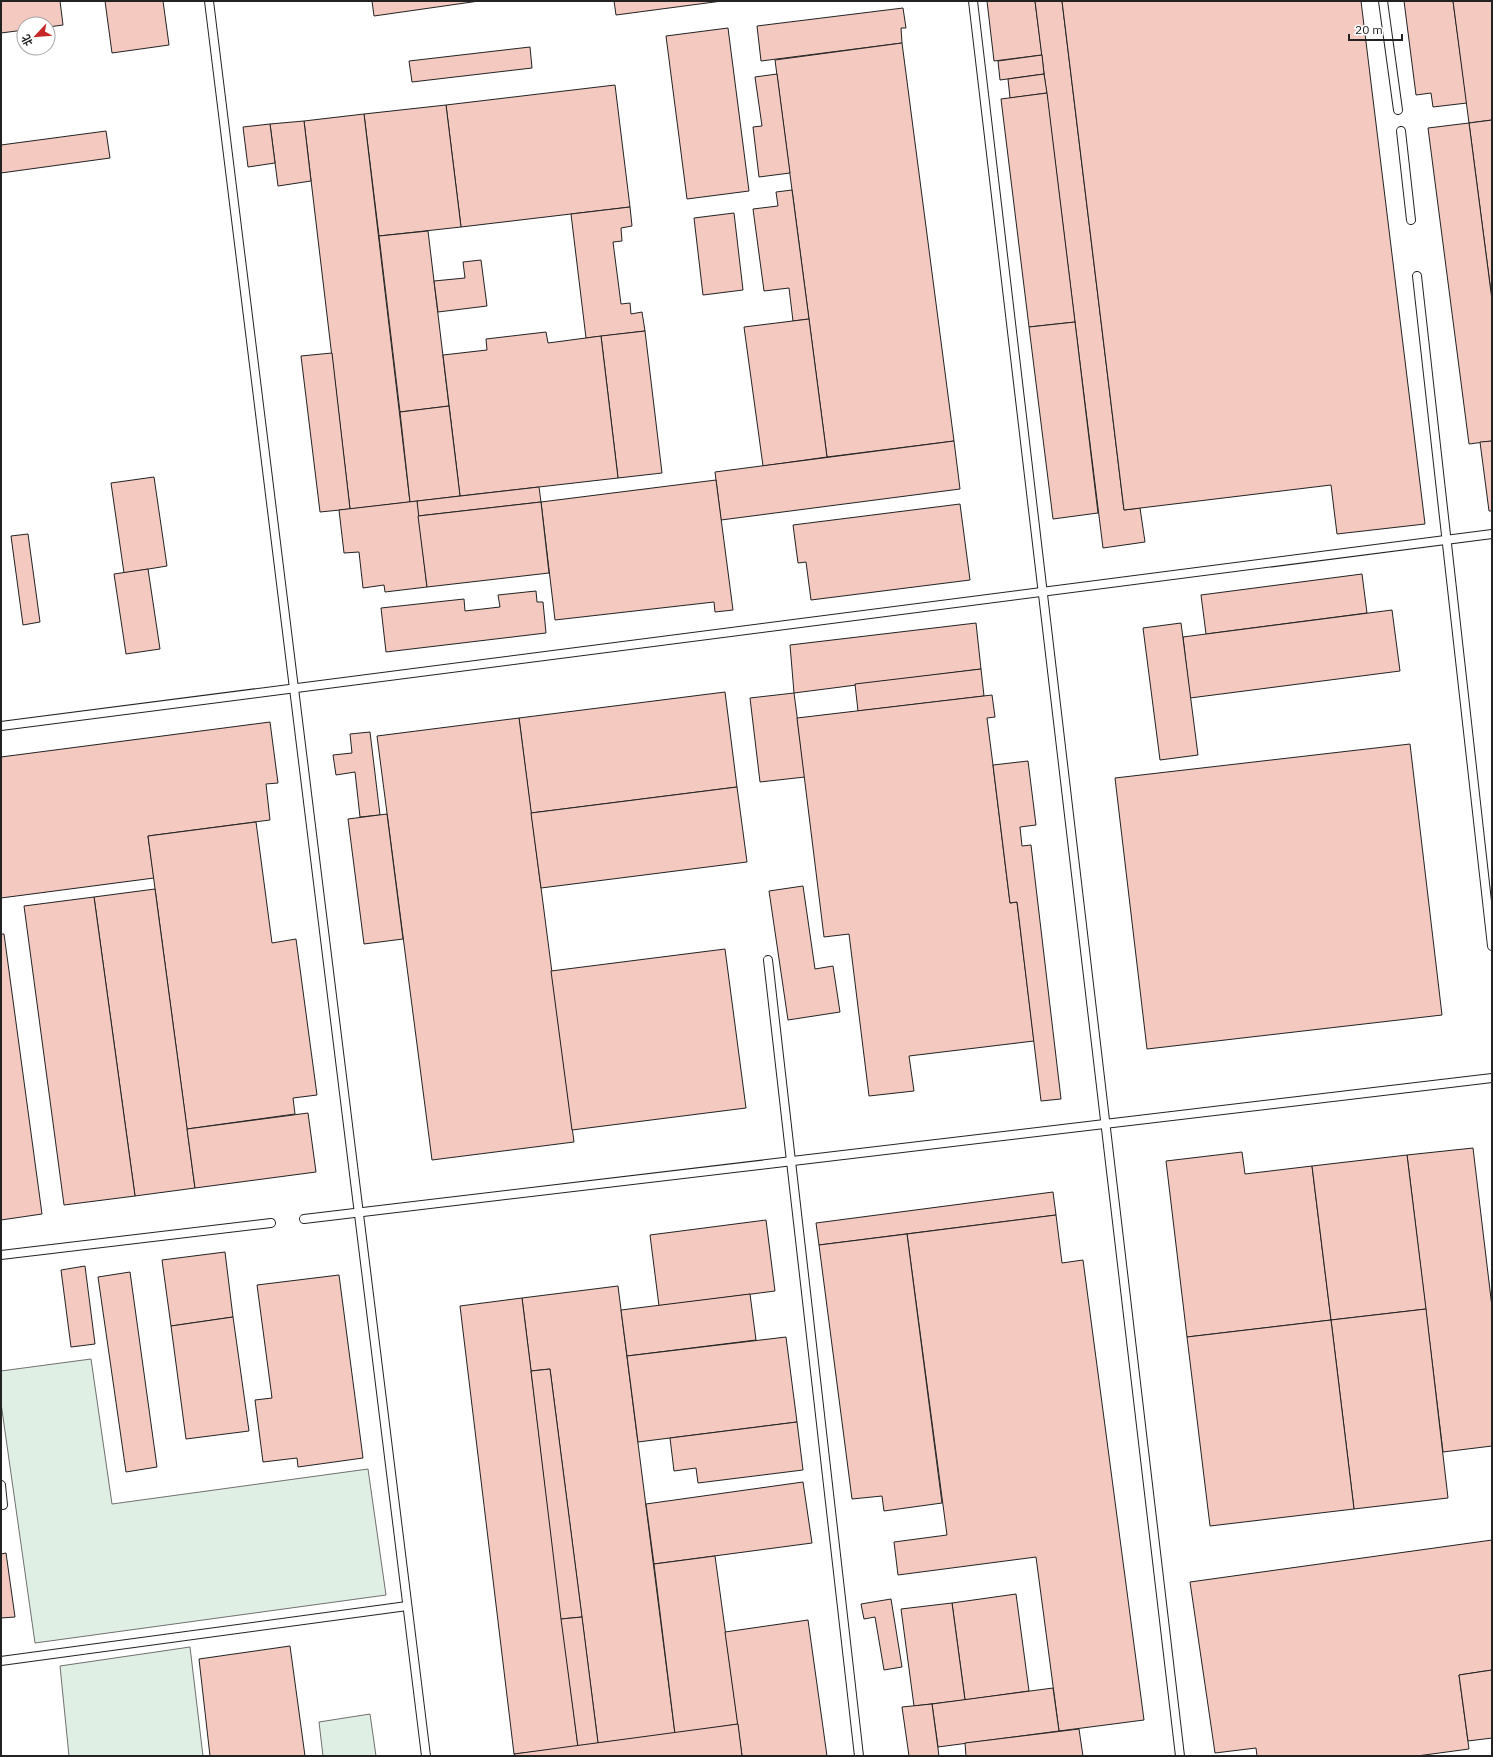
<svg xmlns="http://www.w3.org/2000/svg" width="1493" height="1757" font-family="'IBM Plex Sans','Noto Sans SC',sans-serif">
	<rect width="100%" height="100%" fill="#fff"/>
	<g fill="#e0efe3" stroke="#6f6f6f">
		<path d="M91,1359L112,1504L368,1469L386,1595L35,1643L1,1403V1371Z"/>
		<path d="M190,1647L203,1756H69L60,1666Z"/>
		<path d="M370,1714L376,1756H323L319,1722Z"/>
	</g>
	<g fill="#f3c9c0" stroke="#222">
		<path d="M1,1H60L63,25L48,27V24H24V30L1,33Z"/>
		<path d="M105,1H163L169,45L112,53Z"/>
		<path d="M372,1H479L374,16Z"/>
		<path d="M614,1H722L616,15Z"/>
		<path d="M987,1H1035L1042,55L994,61Z"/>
		<path d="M1035,1H1062L1124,510L1140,508L1145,542L1103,548Z"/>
		<path d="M1062,1H1361L1425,524L1337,534L1331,485L1124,510Z"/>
		<path d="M1404,1H1453L1467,103L1433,107L1431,93L1416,95Z"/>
		<path d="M1453,1H1492V120L1469,123Z"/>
		<path d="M903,8L906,28H901L902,43L761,61L757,26Z"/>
		<path d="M728,28L749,191L687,199L666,36Z"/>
		<path d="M902,43L954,441L827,457L775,60Z"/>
		<path d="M530,47L532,68L412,82L409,61Z"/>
		<path d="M1042,55L1044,74L1000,80L998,61Z"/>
		<path d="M777,74L790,173L759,177L753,127L762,126L755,77Z"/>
		<path d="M1044,74L1047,93L1010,98L1008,79Z"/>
		<path d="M615,85L630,207L461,227L446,105Z"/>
		<path d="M1047,93L1075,322L1029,327L1001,99Z"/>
		<path d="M446,105L461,227L379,236L364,114Z"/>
		<path d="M364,114L410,502L350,509L304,121Z"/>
		<path d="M1492,120V300L1469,123Z"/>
		<path d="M304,121L311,181L278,186L270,124Z"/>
		<path d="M1469,123L1492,300V441L1469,444L1428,128Z"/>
		<path d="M270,124L275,163L248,167L243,127Z"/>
		<path d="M106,131L110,158L1,173V145Z"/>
		<path d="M792,190L809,319L793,321L789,288L764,291L753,209L778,206L776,192Z"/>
		<path d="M630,207L632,226L621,228L622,241L613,242L621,304L630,303L631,314L642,312L645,331L586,338L571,214Z"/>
		<path d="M734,213L743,290L703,295L694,218Z"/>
		<path d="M428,231L449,406L400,412L379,236Z"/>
		<path d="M481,260L487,306L438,312L434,281L465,278L463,262Z"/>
		<path d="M809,319L827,457L763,466L744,327Z"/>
		<path d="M1075,322L1098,513L1053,519L1029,327Z"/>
		<path d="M645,331L662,473L618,478L601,336Z"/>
		<path d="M546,332L548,343L601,336L618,478L460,496L443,355L487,350L486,339Z"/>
		<path d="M332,353L350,509L320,512L301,356Z"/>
		<path d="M449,406L460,496L410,502L400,412Z"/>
		<path d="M954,441L960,489L721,520L715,472Z"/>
		<path d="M1492,441V511H1489L1480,442Z"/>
		<path d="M154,477L167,566L124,573L111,483Z"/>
		<path d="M716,480L733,610L715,612L714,602L555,620L541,502Z"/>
		<path d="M539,487L541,502L418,516L417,501Z"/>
		<path d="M417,501L427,587L385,592L384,585L363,588L359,552L344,553L339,510Z"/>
		<path d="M541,502L549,573L427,587L418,516Z"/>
		<path d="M960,504L970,580L811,600L806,562L798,563L793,525Z"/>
		<path d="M28,534L40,622L23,625L11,536Z"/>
		<path d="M148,569L160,649L126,654L114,574Z"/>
		<path d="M1362,574L1367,613L1206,634L1201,595Z"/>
		<path d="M536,591L537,602H543L546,633L386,652L381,608L464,599L465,611L500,607L498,595Z"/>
		<path d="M1392,610L1400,671L1190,698L1183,637Z"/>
		<path d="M976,623L981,669L794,693L790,645Z"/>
		<path d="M1181,623L1198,755L1160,760L1143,628Z"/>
		<path d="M981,669L984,696L858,711L855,684Z"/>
		<path d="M725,692L737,787L531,813L519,718Z"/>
		<path d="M794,693L805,777L760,782L750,698Z"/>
		<path d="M992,695L995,717L987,718L993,765L1010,903L1017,902L1034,1041L909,1056L914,1091L869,1096L849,934L824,937L797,718Z"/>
		<path d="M519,718L574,1142L432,1160L377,736Z"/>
		<path d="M270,722L278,783L266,784L270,820L148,836L154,878L1,898V757Z"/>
		<path d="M370,732L380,815L360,817L355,772L336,775L333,755L352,753L350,734Z"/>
		<path d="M1410,744L1442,1015L1147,1049L1115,778Z"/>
		<path d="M1028,761L1036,825L1020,827L1022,846L1031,845L1061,1099L1041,1101L1017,902L1010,903L993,765Z"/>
		<path d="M737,787L747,862L541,888L531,813Z"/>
		<path d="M387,814L403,939L364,944L348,819Z"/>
		<path d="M256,822L272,943L296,939L317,1095L293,1098L295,1114L187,1129L148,836Z"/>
		<path d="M803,886L815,969L833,966L840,1012L788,1020L769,891Z"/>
		<path d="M155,889L195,1188L135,1196L94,897Z"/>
		<path d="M94,897L135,1196L64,1205L24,906Z"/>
		<path d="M1,934H4L42,1214L1,1220Z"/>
		<path d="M725,949L746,1108L572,1130L551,971Z"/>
		<path d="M308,1113L316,1172L195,1188L187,1129Z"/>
		<path d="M1473,1148L1492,1307V1446L1443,1452L1407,1155Z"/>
		<path d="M1242,1152L1245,1174L1312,1166L1331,1320L1187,1337L1166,1161Z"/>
		<path d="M1407,1155L1426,1309L1331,1320L1312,1166Z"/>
		<path d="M1053,1192L1056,1215L819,1245L816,1223Z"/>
		<path d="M1056,1215L1062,1263L1083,1260L1144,1720L1059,1731L1036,1557L898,1575L894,1542L947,1535L907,1234Z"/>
		<path d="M766,1220L775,1291L659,1306L650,1235Z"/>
		<path d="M907,1234L942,1503L884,1511L882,1496L852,1499L819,1245Z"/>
		<path d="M225,1252L233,1317L171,1326L162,1260Z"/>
		<path d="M85,1266L95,1344L71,1347L61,1270Z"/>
		<path d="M130,1272L157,1467L126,1472L98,1277Z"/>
		<path d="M339,1275L363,1458L298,1467L297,1458L263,1462L255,1400L272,1398L257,1285Z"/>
		<path d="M618,1286L675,1734L598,1743L550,1369L531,1371L522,1298Z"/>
		<path d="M750,1294L756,1340L627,1356L621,1310Z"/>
		<path d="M522,1298L578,1747L514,1754L460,1306Z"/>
		<path d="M1426,1309L1448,1498L1354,1509L1331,1320Z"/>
		<path d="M233,1317L249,1431L186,1439L171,1326Z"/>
		<path d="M1331,1320L1354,1509L1210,1526L1187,1337Z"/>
		<path d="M786,1337L797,1422L638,1442L627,1356Z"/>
		<path d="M550,1369L582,1617L561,1619L531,1371Z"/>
		<path d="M797,1422L803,1470L698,1483L696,1468L674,1471L670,1438Z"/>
		<path d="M803,1482L812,1543L654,1564L646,1504Z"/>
		<path d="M1492,1540V1670L1459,1675L1469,1749L1417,1756H1257L1256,1748L1215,1753L1190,1582Z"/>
		<path d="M6,1553L15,1617L1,1618V1554Z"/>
		<path d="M715,1556L738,1724L675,1734L654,1564Z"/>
		<path d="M1016,1594L1029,1691L965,1700L952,1603Z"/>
		<path d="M891,1599L902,1667L884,1670L875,1617L864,1619L861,1604Z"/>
		<path d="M952,1603L965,1700L914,1706L901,1609Z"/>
		<path d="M582,1617L598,1743L578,1747L561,1619Z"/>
		<path d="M808,1620L827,1756H742L725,1632Z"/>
		<path d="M290,1646L305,1756H210L199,1659Z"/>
		<path d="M1492,1670V1738L1468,1741L1459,1675Z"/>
		<path d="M1053,1688L1059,1731L938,1747L932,1704Z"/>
		<path d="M932,1704L939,1756H909L902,1707Z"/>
		<path d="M738,1724L742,1756H515L514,1754Z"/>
		<path d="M1079,1729L1083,1756H966L965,1743Z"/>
	</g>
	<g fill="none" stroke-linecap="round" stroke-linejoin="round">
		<defs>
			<g id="service">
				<path d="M209,1L426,1756"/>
				<path d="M973,1L1180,1756"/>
				<path d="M1383,1L1398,110"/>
				<path d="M1401,131L1411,220"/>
				<path d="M1417,276L1492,946"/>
				<path d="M1,726L1492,534"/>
				<path d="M768,960L859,1756"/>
				<path d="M304,1219L1492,1078"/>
				<path d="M1,1255L271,1223"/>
				<path d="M1,1485L3,1505"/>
				<path d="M1,1661L407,1606"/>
			</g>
		</defs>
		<use href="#service" stroke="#222" stroke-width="10"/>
		<use href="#service" stroke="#fff" stroke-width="8"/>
	</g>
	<rect width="1493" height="1757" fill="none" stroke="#222222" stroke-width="4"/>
	<g transform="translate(36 36) rotate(244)"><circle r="19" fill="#ffffff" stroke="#a7a7a7"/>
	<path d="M0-3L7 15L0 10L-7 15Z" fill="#c62828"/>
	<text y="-6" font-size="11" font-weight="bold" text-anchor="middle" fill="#222222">北</text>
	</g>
	<path d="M1349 34v6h53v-6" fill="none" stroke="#222222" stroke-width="2"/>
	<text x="1355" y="34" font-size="12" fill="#222222" stroke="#ffffff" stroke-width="3" paint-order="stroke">20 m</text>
</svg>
